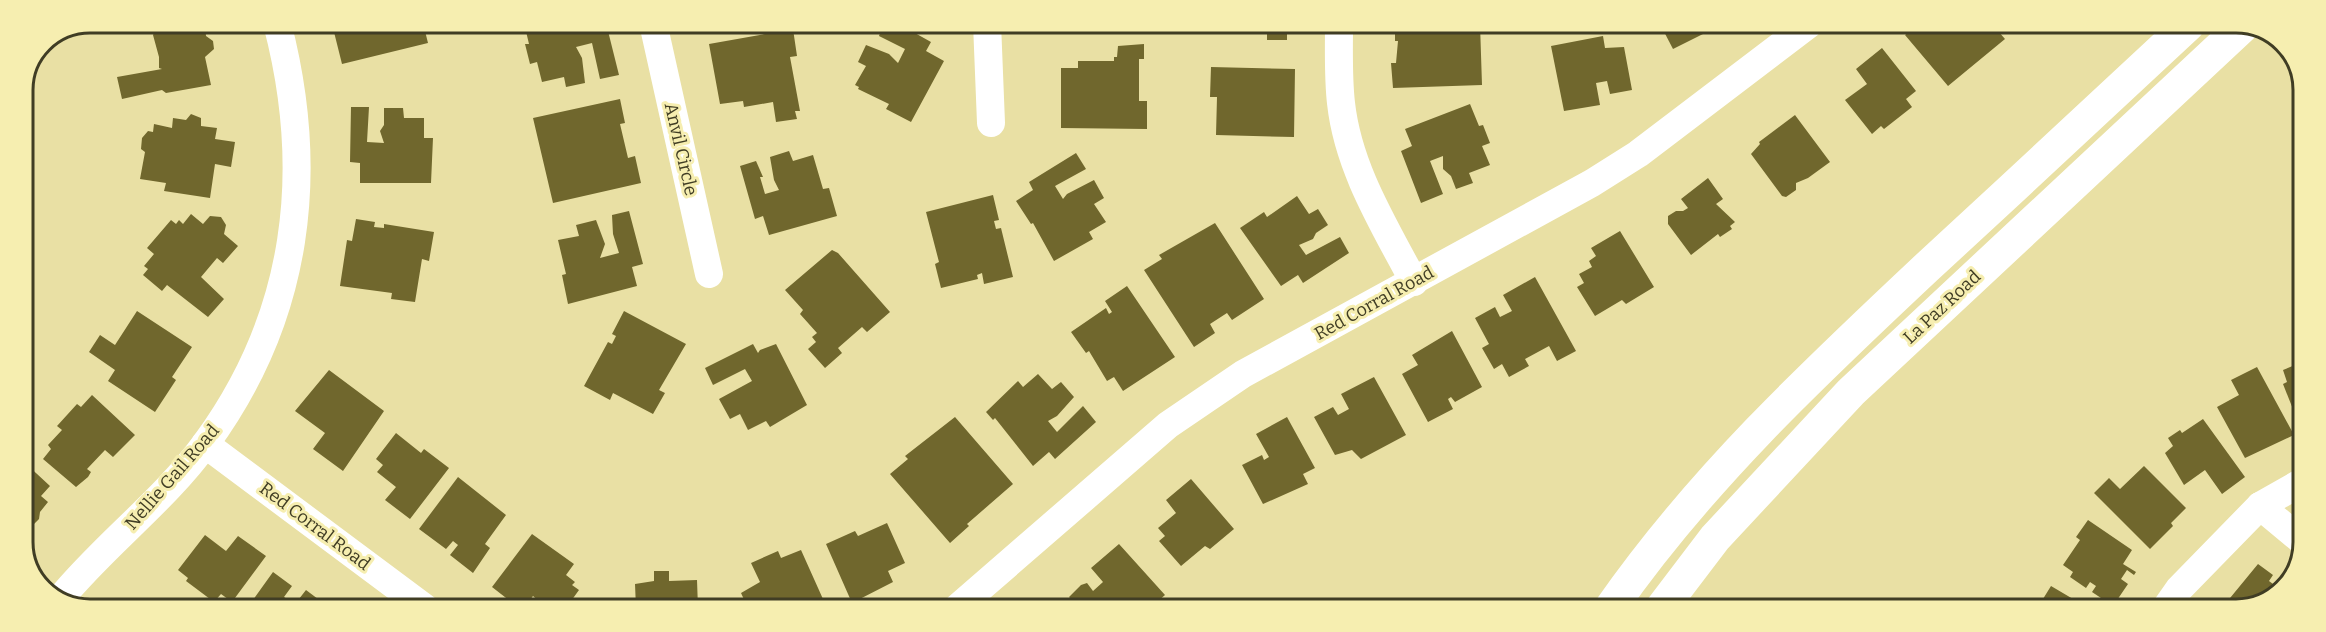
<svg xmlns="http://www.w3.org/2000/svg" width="2326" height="632" font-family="Bitter,serif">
	<rect width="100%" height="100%" fill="#e9e0a4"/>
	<g fill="#70672d">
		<path d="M142,23H200V27L205,26L206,36L213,41L214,49L205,57L211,85L166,93L162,90L122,99L117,77L162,69L159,68V57L153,35L155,31H149Z"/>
		<path d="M339,23H423L428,43L342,64L332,24Z"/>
		<path d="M524,23H606L619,75L600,79L592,43L576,47L582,58L585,83L566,87L564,77L542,82L537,62L530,64L525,44H529Z"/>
		<path d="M878,23H897L931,42L926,51L944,61L911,122L886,109L889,104L858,89L859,87L855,85L866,66L858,62L866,45L889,54L898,63L905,49L879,36L880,33L874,30Z"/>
		<path d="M1050,23L1081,24V25L1051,29Z"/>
		<path d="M1212,24H1287V40H1267V30L1212,28Z"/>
		<path d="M1387,24H1480L1482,85L1393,88L1391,63H1396L1398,41H1395V28H1387Z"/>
		<path d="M1660,24H1723L1673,49Z"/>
		<path d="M1926,24H1936L1940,29L1945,24H1992L2005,39L1948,86L1905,35L1917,25L1921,29Z"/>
		<path d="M793,29L797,56L790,57L800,111H795L797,119L776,122L773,102L744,107L743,101L720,104L709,44Z"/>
		<path d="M1603,36L1605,48L1624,47L1632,90L1610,94L1607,81L1596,83L1600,105L1564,111L1551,46Z"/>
		<path d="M1144,44V59H1139V101H1147V129L1061,128V68H1078V61H1114V57H1117L1118,46Z"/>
		<path d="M1882,48L1916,91L1906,99L1912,107L1884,129L1881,126L1872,134L1845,100L1867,84L1856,69Z"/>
		<path d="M1211,67L1295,69L1294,137L1216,135L1217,97H1210Z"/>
		<path d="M620,99L625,123L620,124L628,158L635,156L641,183L553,203L533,118Z"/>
		<path d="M1470,104L1479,126L1483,125L1490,143L1482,146L1490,165L1469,173L1473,183L1456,189L1451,176L1443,169V156L1430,161L1443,194L1421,203L1401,151L1412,146L1405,129Z"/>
		<path d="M351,107H369L367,142L384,143L380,131L384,125V108H403L404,118H424V138H433L431,183H360V163L350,162Z"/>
		<path d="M191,114L201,118V126L217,128L215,139L235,142L231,167L215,164L210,198L164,191L166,183L140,179L145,152L141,149L142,138L148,131L153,132L154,124L172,128L173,118L186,120Z"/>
		<path d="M1795,115L1830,162L1808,178L1796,183V190L1786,197L1782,196L1751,154L1760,144L1759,142Z"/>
		<path d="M789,151L793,161L813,155L823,189L829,188L837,216L769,235L763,216L755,219L740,166L756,161L763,177H760L765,194L779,190L774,180L770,157Z"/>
		<path d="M1076,153L1086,169L1055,186L1063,199L1067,194L1094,180L1104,198L1094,204L1106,222L1089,232L1093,239L1054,261L1033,223L1031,224L1016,201L1033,190L1029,182Z"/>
		<path d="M1708,178L1723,199L1716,204L1735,222L1730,226L1732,229L1720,237L1718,234L1691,255L1668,224V216L1676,211H1683L1688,208L1681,199Z"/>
		<path d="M993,195L999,220L994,221L996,229L1001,228L1013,277L984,284L982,273L977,275L978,279L941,288L935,264L939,262L926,212Z"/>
		<path d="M1297,196L1309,214L1318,209L1328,225L1316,233L1313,239L1299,245L1306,255L1340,237L1349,253L1303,283L1298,275L1281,286L1240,228L1264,212L1267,217Z"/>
		<path d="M629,211L643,264L632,267L637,286L568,304L562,275L566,274L558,240L579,236L576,225L596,220L605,244L600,258L619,253L613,234L612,215Z"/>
		<path d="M191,214L203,224L210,216L221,217L226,225L224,234L238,246L223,263L217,258L201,277L224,299L208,317L167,285L162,291L143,275L148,269L144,266L154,254L147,248L171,220L176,224L179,220L183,224Z"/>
		<path d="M356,219L375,222L374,227L384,228V224L434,232L429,261L422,259L415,302L391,299L392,293L340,286L347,240L352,241Z"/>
		<path d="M1215,223L1264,299L1232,320L1227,313L1210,324L1215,333L1194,347L1144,270L1162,259L1159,255Z"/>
		<path d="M1620,231L1654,287L1626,304L1622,300L1595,316L1577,287L1584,283L1579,274L1592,267L1589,261L1596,256L1591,248Z"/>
		<path d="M832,250L838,253L890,312L867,332L862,327L838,348L842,353L825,368L808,349L816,342L812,337L817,333L800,314L803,310L785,290Z"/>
		<path d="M1535,277L1576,351L1557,361L1549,346L1525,359L1529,366L1509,377L1502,364L1494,369L1482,348L1489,344L1475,318L1495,307L1500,317L1512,311L1503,295Z"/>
		<path d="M1127,286L1175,357L1123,391L1114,377L1107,381L1089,351L1086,353L1071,332L1106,308L1109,314L1112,312L1105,301Z"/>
		<path d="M137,311L192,347L172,377L176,380L155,412L108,381L115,370L89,352L100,335L115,345Z"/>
		<path d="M624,311L686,344L659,390L665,393L653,414L613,393L610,400L584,386L608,342L612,344L616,336L612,334Z"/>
		<path d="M1452,331L1482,387L1455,402L1451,397L1448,399L1453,409L1428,422L1402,374L1418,365L1412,355Z"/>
		<path d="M753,344L758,353L760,350L776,344L807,405L770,427L766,421L748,430L740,414L730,419L719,399L752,381L745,369L713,385L705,368Z"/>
		<path d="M2302,362V432L2283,384L2287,382L2283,370Z"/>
		<path d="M2257,367L2294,435L2245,458L2217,407L2239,395L2231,380Z"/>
		<path d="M329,370L384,411L343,471L313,449L325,433L295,411Z"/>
		<path d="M1038,374L1052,389L1061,382L1074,397L1057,416L1048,421L1057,432L1083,406L1096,422L1055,459L1049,452L1033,466L995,418L993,420L986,412L1018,381L1023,387Z"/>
		<path d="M1374,377L1406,435L1361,459L1352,450L1335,455L1314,417L1333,407L1338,415L1349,409L1341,394Z"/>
		<path d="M92,395L135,435L113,457L105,450L87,469L91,472L88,477L76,487L43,459L51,449L48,445L62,430L57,426L77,404L81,407Z"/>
		<path d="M955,417L1013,484L967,524L969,526L950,543L890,474L908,459L905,456Z"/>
		<path d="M1287,417L1315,468L1303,474L1308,484L1263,504L1242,465L1262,455L1264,460L1269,457L1256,434Z"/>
		<path d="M2203,419L2245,477L2222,494L2205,470L2184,485L2165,453L2173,446L2168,438L2180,430L2182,433Z"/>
		<path d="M396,433L421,453L424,449L449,468L410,519L385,500L396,487L377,472L383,465L376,459Z"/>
		<path d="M23,461L50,486L41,496L48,502L40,512L39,519L34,524L27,525L23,521Z"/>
		<path d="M2144,466L2186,508L2171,523L2173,526L2150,549L2094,493L2109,478L2120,489Z"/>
		<path d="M458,477L506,515L485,544L490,548L473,573L450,555L458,545L453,541L446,549L419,529Z"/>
		<path d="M1191,479L1234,529L1210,549L1205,546L1181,566L1159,541L1165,536L1158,528L1176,513L1166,500Z"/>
		<path d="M2088,520L2132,550L2123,564L2136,572L2134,575L2127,570L2121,579L2128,584L2113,606L2092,592L2096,586L2090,582L2086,588L2070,577L2073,572L2063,565L2080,540L2076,537Z"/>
		<path d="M887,523L905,563L888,571L893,582L852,603L826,544L855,531L858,536Z"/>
		<path d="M532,534L574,564L566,575L575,582L572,585L579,590L566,608H539L542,604L533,596L524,608H519L492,587Z"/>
		<path d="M205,535L226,551L238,536L266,556L232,602L221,594L214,602L186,581L188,578L178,570Z"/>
		<path d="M1119,544L1165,595L1150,608H1079L1069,597L1081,585L1087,583L1093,591L1103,582L1091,568Z"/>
		<path d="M801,550L827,608H748L741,593L760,582L751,563L778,551L781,558Z"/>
		<path d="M2258,564L2273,575L2269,581L2277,587L2281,582L2285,585L2278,595L2237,609H2221Z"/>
		<path d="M654,571H669V581L697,580L698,608H636L635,584L654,581Z"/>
		<path d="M273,572L292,586L284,597L295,604L306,590L330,608L248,607Z"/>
		<path d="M2051,586L2090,609H2030L2033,604L2038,607Z"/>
	</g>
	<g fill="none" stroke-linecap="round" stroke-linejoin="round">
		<g stroke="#fff" stroke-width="28">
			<path d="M653,23L709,274"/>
			<path d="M987,23L991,123"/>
			<path d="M1339,24C1339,50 1338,77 1341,103C1348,168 1384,225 1414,282"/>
			<path d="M205,444L425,608"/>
			<path d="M2260,506L2301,540"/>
			<path d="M60,599C105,544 164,501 206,443C299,316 316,172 277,23"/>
			<path d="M957,608L1168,425L1243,374L1592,183L1638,154L1809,24"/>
			<path d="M2165,609L2179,589L2260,506L2302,482"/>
		</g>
		<g stroke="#fff" stroke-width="33">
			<path d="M1610,609C1699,481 1812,375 1925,269C2013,188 2101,106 2188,25"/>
			<path d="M1661,609L1715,538L1851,392L2244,25"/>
		</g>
	</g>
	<g text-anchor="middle" stroke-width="6" stroke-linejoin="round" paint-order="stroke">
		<g font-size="18" fill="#403d24" stroke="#f6eeb0">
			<text transform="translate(681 149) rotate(77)" y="6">Anvil Circle</text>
			<text transform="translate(1374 303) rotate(-29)" y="6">Red Corral Road</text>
			<text transform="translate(1942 307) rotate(-43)" y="6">La Paz Road</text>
			<text transform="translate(172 477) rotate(-49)" y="6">Nellie Gail Road</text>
			<text transform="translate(315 526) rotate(37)" y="6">Red Corral Road</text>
		</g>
	</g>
	<path d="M0 0H2326V632H0ZM90 33H2236A57 57 0 0 1 2293 90V542A57 57 0 0 1 2236 599H90A57 57 0 0 1 33 542V90A57 57 0 0 1 90 33Z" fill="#f6eeb0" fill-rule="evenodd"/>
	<path fill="none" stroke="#403d24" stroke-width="3" d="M90 33H2236A57 57 0 0 1 2293 90V542A57 57 0 0 1 2236 599H90A57 57 0 0 1 33 542V90A57 57 0 0 1 90 33Z"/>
</svg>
